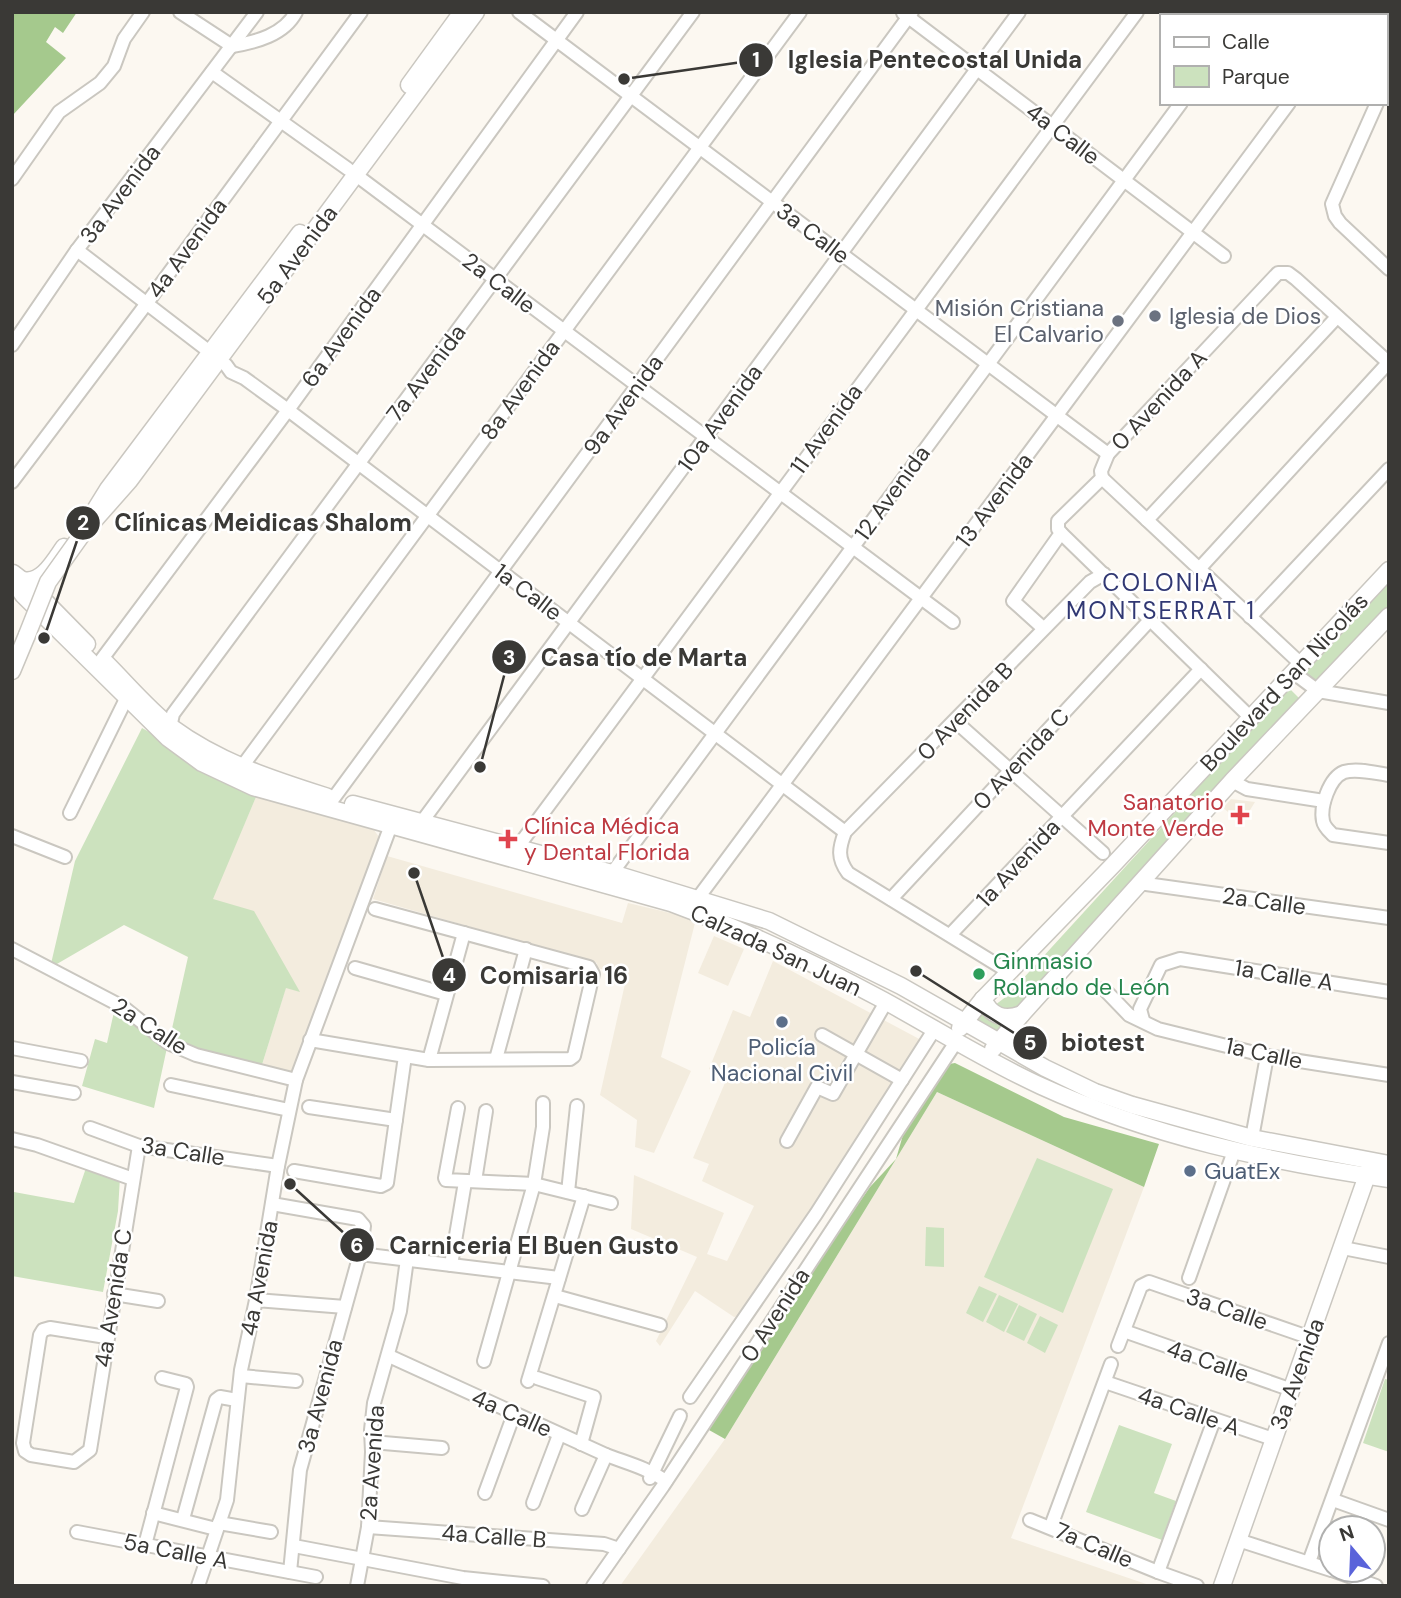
<svg xmlns="http://www.w3.org/2000/svg" width="1401" height="1598" font-family="'DM Sans',sans-serif">
	<rect width="100%" height="100%" fill="#fcf8f1"/>
	<g fill="#f3ecde">
		<path d="M256,797L374,830L379,837L292,1082L260,1071L286,987L298,991L212,899Z"/>
		<path d="M1231,799L1255,802L1242,823L1223,808Z"/>
		<path d="M387,856L622,923L628,903L696,919L661,1057L691,1071L654,1153L635,1147L637,1120L600,1095L627,975L597,968V963L373,899Z"/>
		<path d="M714,936L744,949L728,986L698,973Z"/>
		<path d="M773,961L923,1041V1044L740,1316L734,1317L695,1291L660,1346L656,1341L697,1257L631,1229L634,1175L724,1213L707,1254L727,1261L754,1206L702,1181L709,1164L693,1158L727,1078L709,1069L733,1010L750,1017Z"/>
		<path d="M937,1092L1144,1187L1011,1538L1152,1586H620L725,1439Z"/>
	</g>
	<g fill="#cce2be">
		<path d="M1389,582V608L1311,691L1297,679Z"/>
		<path d="M1289,688L1299,698L1003,1036L976,1024L979,1017L1007,996Z"/>
		<path d="M142,728L194,757L256,797L213,899L254,911L300,992L286,988L260,1071L168,1043L154,1108L82,1086L95,1039L107,1043L116,1003L169,1042L188,957L124,925L50,968L75,861Z"/>
		<path d="M1037,1158L1113,1189L1063,1313L984,1277Z"/>
		<path d="M87,1165L120,1177L118,1211L103,1292L12,1276V1205L14,1192L74,1203Z"/>
		<path d="M926,1227L944,1228V1267L925,1266Z"/>
		<path d="M979,1286L997,1294L983,1322L966,1313Z"/>
		<path d="M999,1295L1018,1304L1004,1332L986,1322Z"/>
		<path d="M1019,1305L1037,1314L1024,1341L1006,1332Z"/>
		<path d="M1040,1316L1058,1325L1045,1353L1027,1343Z"/>
		<path d="M1385,1379L1389,1380V1452L1363,1443Z"/>
		<path d="M1119,1425L1172,1444L1154,1493L1176,1501L1162,1540L1086,1512Z"/>
	</g>
	<g fill="#a5c98d">
		<path d="M12,12H77L63,33L55,27L46,42L66,58L12,116Z"/>
		<path d="M955,1063L1064,1117L1159,1144L1144,1187L937,1092L725,1439L709,1430L776,1323L870,1187L896,1159L905,1128L949,1064Z"/>
	</g>
	<g fill="none" stroke-linecap="round" stroke-linejoin="round">
		<defs>
			<g id="minor">
				<path d="M180,12L232,46"/>
				<path d="M519,12L1108,454"/>
				<path d="M1285,12L1289,16"/>
				<path d="M903,13L1224,256"/>
				<path d="M1248,16L1250,12"/>
				<path d="M1354,16L1357,12"/>
				<path d="M232,46C256,42 284,35 296,12"/>
				<path d="M212,72L348,169L953,622"/>
				<path d="M1385,83L1389,75"/>
				<path d="M1377,103L1332,204L1335,216L1340,223L1389,269"/>
				<path d="M12,179L59,112L100,83L114,66L124,39L143,12"/>
				<path d="M77,250L215,356"/>
				<path d="M12,345L77,250L257,12"/>
				<path d="M226,365L231,372L244,378L288,410L845,832"/>
				<path d="M1102,478L1301,664"/>
				<path d="M12,482L147,303L361,12"/>
				<path d="M1147,520L1337,317"/>
				<path d="M1061,533L1251,718"/>
				<path d="M1199,569L1388,363"/>
				<path d="M1250,617L1389,469"/>
				<path d="M1043,628L1013,601L1061,533L1058,529V521L1102,478L1101,471L1108,454L1278,273H1288L1296,279L1389,363"/>
				<path d="M102,659L288,410L577,12"/>
				<path d="M1294,673L1318,691L1389,703"/>
				<path d="M955,721L1103,853"/>
				<path d="M169,732L173,714L693,12"/>
				<path d="M241,768L800,12"/>
				<path d="M1389,775C1375,773 1357,768 1344,772C1329,778 1320,807 1323,821C1324,827 1329,831 1333,835L1389,843"/>
				<path d="M1232,781L1247,789L1324,801"/>
				<path d="M333,799L912,12"/>
				<path d="M70,813L126,699"/>
				<path d="M421,823L1019,12"/>
				<path d="M12,836L65,857"/>
				<path d="M517,848L1137,12"/>
				<path d="M610,881L612,873L1181,103"/>
				<path d="M1139,883L1389,918"/>
				<path d="M698,898L1289,103"/>
				<path d="M891,899L1150,620"/>
				<path d="M950,935L1201,669"/>
				<path d="M12,949L123,1007L168,1043L196,1055L296,1080"/>
				<path d="M355,968L446,994"/>
				<path d="M1009,972L848,873C837,858 839,848 845,832L1090,582L1104,574"/>
				<path d="M1104,989L1129,1015L1158,1029L1267,1056L1389,1075"/>
				<path d="M1143,1020L1140,1009L1161,965L1180,959L1389,992"/>
				<path d="M822,1035L902,1080"/>
				<path d="M310,1040L429,1060L570,1059L574,1056L593,974L589,967L375,909"/>
				<path d="M12,1048L81,1061"/>
				<path d="M496,1059L526,949"/>
				<path d="M429,1060L464,933"/>
				<path d="M12,1082L74,1093"/>
				<path d="M171,1085L289,1110"/>
				<path d="M309,1107L396,1120"/>
				<path d="M458,1108L445,1178L446,1180L534,1184L611,1203"/>
				<path d="M90,1128L139,1146L278,1166"/>
				<path d="M1252,1138L1267,1056"/>
				<path d="M12,1139L37,1145L133,1179"/>
				<path d="M787,1141L817,1087L833,1094L886,1002"/>
				<path d="M294,1171L381,1186L387,1183L405,1056"/>
				<path d="M475,1181L486,1111"/>
				<path d="M568,1192L577,1106"/>
				<path d="M272,1204L358,1219L364,1226L360,1254L300,1470L290,1572"/>
				<path d="M1343,1248L1389,1257"/>
				<path d="M360,1254L559,1278"/>
				<path d="M451,1265L465,1182"/>
				<path d="M1189,1278L1234,1151"/>
				<path d="M114,1294L158,1301"/>
				<path d="M555,1296L660,1325"/>
				<path d="M256,1300L345,1307"/>
				<path d="M1124,1331L1292,1390"/>
				<path d="M106,1337L50,1328L43,1330L40,1335L23,1443L25,1451L31,1455L74,1462L90,1450L139,1146"/>
				<path d="M1118,1346L1141,1286L1149,1282L1311,1338"/>
				<path d="M389,1356L606,1455C627,1463 647,1468 666,1481"/>
				<path d="M484,1361L534,1184L543,1127V1103"/>
				<path d="M241,1376L296,1381"/>
				<path d="M537,1378L594,1397L581,1444"/>
				<path d="M528,1381L584,1196"/>
				<path d="M1105,1382L1273,1439"/>
				<path d="M690,1397L816,1214L934,1030"/>
				<path d="M372,1442L442,1448"/>
				<path d="M650,1478L680,1416"/>
				<path d="M485,1493L514,1414"/>
				<path d="M1333,1500L1389,1520"/>
				<path d="M533,1503L559,1435"/>
				<path d="M582,1509L606,1455"/>
				<path d="M153,1513L216,1529"/>
				<path d="M183,1519L216,1400L220,1397L237,1400"/>
				<path d="M1030,1520L1158,1572L1197,1586"/>
				<path d="M219,1523L271,1532"/>
				<path d="M1051,1526L1111,1364"/>
				<path d="M368,1527L604,1544L619,1549"/>
				<path d="M77,1532L316,1577"/>
				<path d="M1238,1540L1331,1570"/>
				<path d="M145,1545L187,1387L186,1384L162,1378"/>
				<path d="M294,1546L463,1578L543,1586"/>
				<path d="M1309,1562L1389,1343"/>
				<path d="M1332,1570L1376,1586"/>
				<path d="M1158,1572L1214,1420"/>
				<path d="M198,1586L227,1500L241,1370L256,1300L278,1166L296,1080L394,817"/>
				<path d="M357,1586L368,1527L372,1452L371,1430L374,1403L400,1311L407,1259"/>
				<path d="M593,1586L663,1486L956,1042"/>
			</g>
			<g id="major">
				<path d="M409,85L462,12"/>
				<path d="M95,510L108,489L300,233"/>
				<path d="M83,533L129,481L476,12"/>
				<path d="M13,573L31,587L87,644"/>
				<path d="M12,579L23,595L168,738L202,763L253,787L671,903C744,930 814,963 883,1000C936,1029 986,1061 1041,1086C1150,1136 1271,1162 1389,1179"/>
				<path d="M23,580C42,584 54,561 64,547"/>
				<path d="M106,663C127,684 148,709 171,727C220,763 272,779 328,797"/>
				<path d="M12,671L27,635"/>
				<path d="M353,804L612,873L769,921L901,986L1045,1068L1095,1092L1132,1105L1252,1138L1389,1164"/>
				<path d="M983,999C991,1016 1004,1021 1022,1014"/>
				<path d="M960,1028L983,999L1113,865L1389,570"/>
				<path d="M993,1049L1022,1014L1232,781L1389,616"/>
				<path d="M1222,1586L1370,1167"/>
			</g>
		</defs>
		<use href="#minor" stroke="#cac7c0" stroke-width="16"/>
		<use href="#major" stroke="#cac7c0" stroke-width="19"/>
		<use href="#minor" stroke="#fff" stroke-width="12"/>
		<use href="#major" stroke="#fff" stroke-width="16"/>
		<defs>
			<path id="major-bridge" d="M27,635L48,582L83,533"/>
		</defs>
		<use href="#major-bridge" stroke="#cac7c0" stroke-width="19" stroke-linecap="butt"/>
		<use href="#major-bridge" stroke="#fff" stroke-width="16"/>
	</g>
	<g fill="#6b7280" stroke="#fff" stroke-width="2.5">
		<circle cx="1155" cy="316" r="7"/>
		<circle cx="1118" cy="321" r="7"/>
	</g>
	<g fill="#e0444e" stroke="#fff" stroke-width="2.5">
		<path d="M1236.5 804.5h7v7h7v7h-7v7h-7v-7h-7v-7h7z"/>
		<path d="M504.5 828.5h7v7h7v7h-7v7h-7v-7h-7v-7h7z"/>
	</g>
	<circle fill="#2e9e5b" stroke="#fff" stroke-width="2.5" cx="979" cy="974" r="7"/>
	<g fill="#5c6f8a" stroke="#fff" stroke-width="2.5">
		<circle cx="782" cy="1022" r="7"/>
		<circle cx="1190" cy="1171" r="7"/>
	</g>
	<g text-anchor="middle" stroke-width="5" stroke-linejoin="round" paint-order="stroke">
		<g font-size="23" fill="#3a3936" stroke="#fff">
			<text transform="translate(1063 134) rotate(37)" y="8">4a Calle</text>
			<text transform="translate(120 194) rotate(-53)" y="8">3a Avenida</text>
			<text transform="translate(813 233) rotate(37)" y="8">3a Calle</text>
			<text transform="translate(187 248) rotate(-54)" y="8">4a Avenida</text>
			<text transform="translate(297 255) rotate(-53)" y="8">5a Avenida</text>
			<text transform="translate(499 283) rotate(37)" y="8">2a Calle</text>
			<text transform="translate(341 337) rotate(-54)" y="8">6a Avenida</text>
			<text transform="translate(426 373) rotate(-53)" y="8">7a Avenida</text>
			<text transform="translate(520 390) rotate(-54)" y="8">8a Avenida</text>
			<text transform="translate(1159 400) rotate(-47)" y="8">0 Avenida A</text>
			<text transform="translate(623 405) rotate(-54)" y="8">9a Avenida</text>
			<text transform="translate(720 418) rotate(-54)" y="8">10a Avenida</text>
			<text transform="translate(826 429) rotate(-54)" y="8">11 Avenida</text>
			<text transform="translate(892 493) rotate(-54)" y="8">12 Avenida</text>
			<text transform="translate(994 500) rotate(-53)" y="8">13 Avenida</text>
			<text transform="translate(528 592) rotate(37)" y="8">1a Calle</text>
			<text transform="translate(1284 682) rotate(-47)" y="8">Boulevard San Nicolás</text>
			<text transform="translate(965 711) rotate(-46)" y="8">0 Avenida B</text>
			<text transform="translate(1021 759) rotate(-47)" y="8">0 Avenida C</text>
			<text transform="translate(1018 863) rotate(-47)" y="8">1a Avenida</text>
			<text transform="translate(1264 901) rotate(8)" y="8">2a Calle</text>
			<text transform="translate(776 950) rotate(25)" y="8">Calzada San Juan</text>
			<text transform="translate(1284 975) rotate(9)" y="8">1a Calle A</text>
			<text transform="translate(150 1026) rotate(33)" y="8">2a Calle</text>
			<text transform="translate(1264 1053) rotate(12)" y="8">1a Calle</text>
			<text transform="translate(183 1151) rotate(9)" y="8">3a Calle</text>
			<text transform="translate(259 1278) rotate(-79)" y="8">4a Avenida</text>
			<text transform="translate(113 1298) rotate(-81)" y="8">4a Avenida C</text>
			<text transform="translate(1227 1309) rotate(19)" y="8">3a Calle</text>
			<text transform="translate(775 1315) rotate(-57)" y="8">0 Avenida</text>
			<text transform="translate(1208 1361) rotate(19)" y="8">4a Calle</text>
			<text transform="translate(1297 1374) rotate(-70)" y="8">3a Avenida</text>
			<text transform="translate(320 1396) rotate(-75)" y="8">3a Avenida</text>
			<text transform="translate(1189 1411) rotate(19)" y="8">4a Calle A</text>
			<text transform="translate(512 1413) rotate(24)" y="8">4a Calle</text>
			<text transform="translate(372 1463) rotate(-86)" y="8">2a Avenida</text>
			<text transform="translate(494 1536) rotate(4)" y="8">4a Calle B</text>
			<text transform="translate(1094 1545) rotate(23)" y="8">7a Calle</text>
			<text transform="translate(176 1551) rotate(11)" y="8">5a Calle A</text>
		</g>
		<g font-size="23" fill="#5b616d" stroke="#fff" text-anchor="end">
			<text x="1104" y="316">Misión Cristiana<tspan x="1104" dy="26">El Calvario</tspan></text>
			<text x="1169" y="324" text-anchor="start">Iglesia de Dios</text>
		</g>
		<g font-size="23" fill="#be3a42" stroke="#fff" text-anchor="end">
			<text x="1224" y="810">Sanatorio<tspan x="1224" dy="26">Monte Verde</tspan></text>
			<text x="524" y="834" text-anchor="start">Clínica Médica<tspan x="524" dy="26">y Dental Florida</tspan></text>
		</g>
		<g font-size="23" fill="#27864d" stroke="#fff" text-anchor="start">
			<text x="993" y="969">Ginmasio<tspan x="993" dy="26">Rolando de León</tspan></text>
		</g>
		<g font-size="23" fill="#4e5e75" stroke="#fff">
			<text x="782" y="1055">Policía<tspan x="782" dy="26">Nacional Civil</tspan></text>
			<text x="1204" y="1179" text-anchor="start">GuatEx</text>
		</g>
		<g font-size="24" letter-spacing="2" fill="#313873" stroke="#fff">
			<text x="1161" y="591">COLONIA<tspan x="1161" dy="28">MONTSERRAT 1</tspan></text>
		</g>
	</g>
	<path fill="none" stroke="#3a3936" stroke-width="2.5" d="M624 79L756 60M44 638L83 523M480 767L509 657M414 873L449 975M916 971L1030 1043M290 1184L357 1245"/>
	<g fill="#3a3936" stroke="#fff" stroke-width="2.5">
		<circle cx="624" cy="79" r="7"/>
		<circle cx="44" cy="638" r="7"/>
		<circle cx="480" cy="767" r="7"/>
		<circle cx="414" cy="873" r="7"/>
		<circle cx="916" cy="971" r="7"/>
		<circle cx="290" cy="1184" r="7"/>
		<circle cx="756" cy="60" r="18"/>
		<circle cx="83" cy="523" r="18"/>
		<circle cx="509" cy="657" r="18"/>
		<circle cx="449" cy="975" r="18"/>
		<circle cx="1030" cy="1043" r="18"/>
		<circle cx="357" cy="1245" r="18"/>
	</g>
	<g font-size="21" text-anchor="middle" font-weight="bold" fill="#fff">
		<text x="756" y="67">1</text>
		<text x="83" y="530">2</text>
		<text x="509" y="665">3</text>
		<text x="449" y="983">4</text>
		<text x="1030" y="1050">5</text>
		<text x="357" y="1253">6</text>
	</g>
	<g font-size="24" text-anchor="middle" font-weight="bold" fill="#3a3936" stroke="#fff" stroke-width="5" stroke-linejoin="round" paint-order="stroke">
		<text x="935" y="68">Iglesia Pentecostal Unida</text>
		<text x="263" y="531">Clínicas Meidicas Shalom</text>
		<text x="644" y="666">Casa tío de Marta</text>
		<text x="554" y="984">Comisaria 16</text>
		<text x="1103" y="1051">biotest</text>
		<text x="534" y="1254">Carniceria El Buen Gusto</text>
	</g>
	<rect width="1401" height="1598" fill="none" stroke="#3a3936" stroke-width="28"/>
	<rect x="1160" y="14" width="228" height="91" fill="#ffffff" stroke="#b0b0af" stroke-width="2"/>
	<rect x="1174" y="37" width="35" height="10" fill="#ffffff" stroke="#b0b0af" stroke-width="2"/>
	<text x="1222" y="49" font-size="21" fill="#3a3936">Calle</text>
	<rect x="1174" y="66" width="35" height="21" fill="#cce2be" stroke="#b0b0af" stroke-width="2"/>
	<text x="1222" y="84" font-size="21" fill="#3a3936">Parque</text>
	<g transform="translate(1352 1549) rotate(341)"><circle r="33" fill="#ffffff" stroke="#b0b0af" stroke-width="2"/>
	<path d="M0-5L12 26L0 18L-12 26Z" fill="#5a63da"/>
	<text y="-10" font-size="19" font-weight="bold" text-anchor="middle" fill="#3a3936">N</text>
	</g>
</svg>
